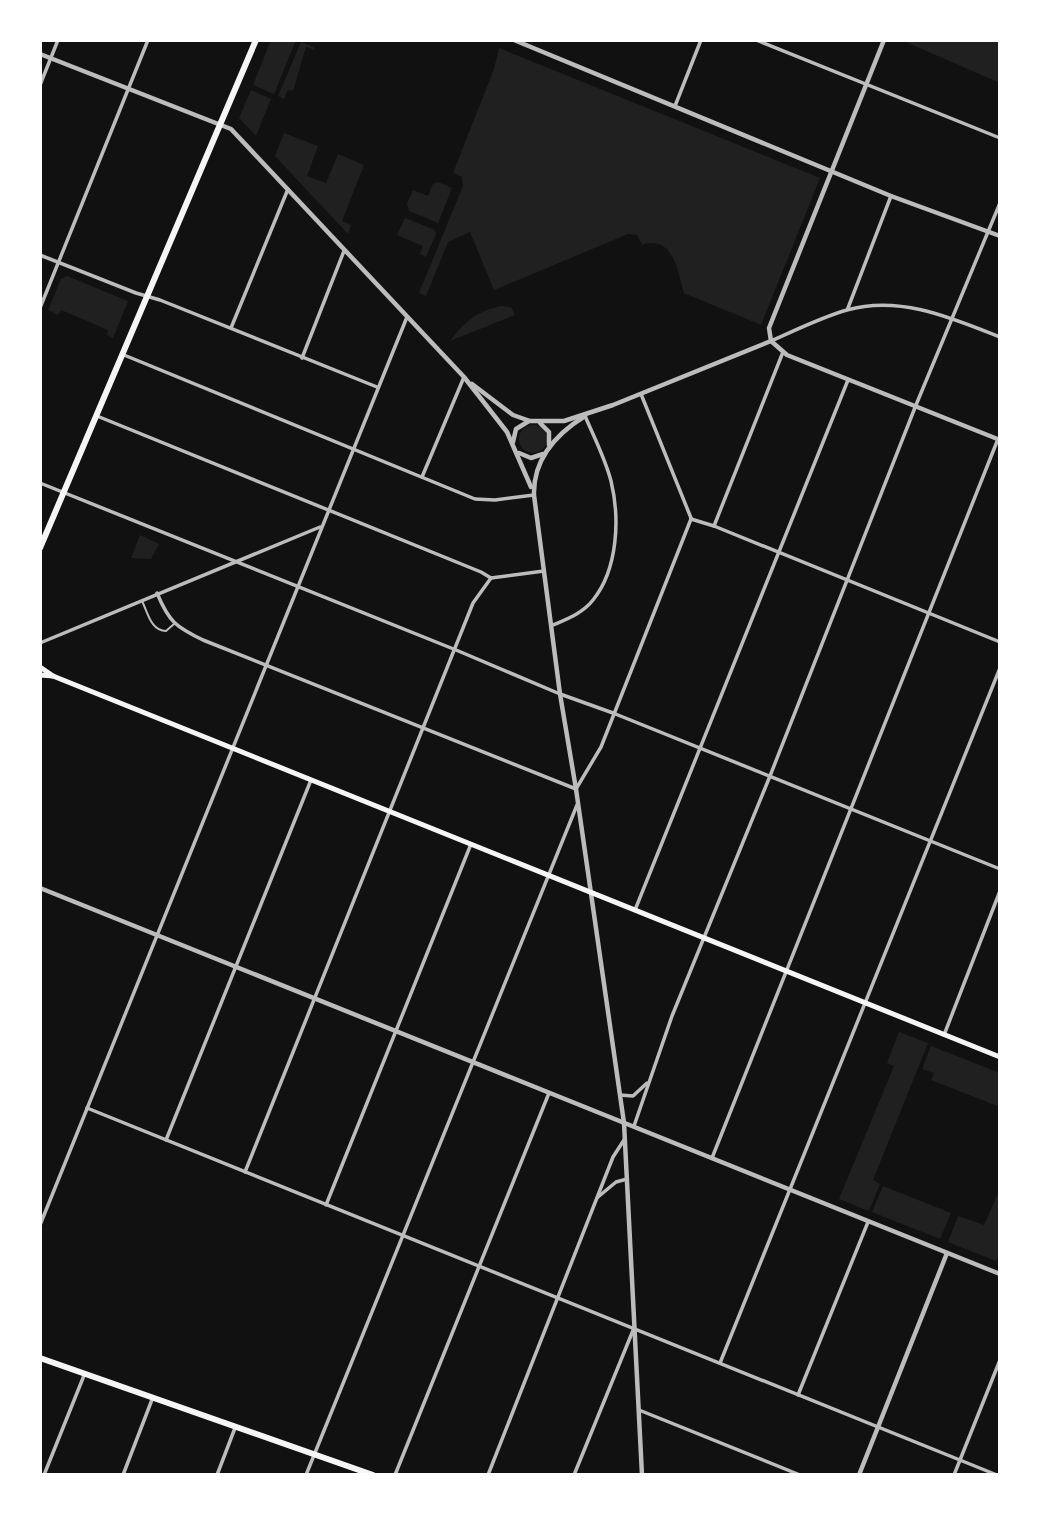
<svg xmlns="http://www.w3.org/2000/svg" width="1040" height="1515" font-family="'Libre Baskerville',serif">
	<rect width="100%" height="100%" fill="#111"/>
	<g fill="#202020">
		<path d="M271,40H296L274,94L253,85Z"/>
		<path d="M901,40H996L1000,42V83Z"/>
		<path d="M301,42L314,47L315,50L306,47L293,91L288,90L284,99L278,96Z"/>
		<path d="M499,48L820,178L761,325L684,293C678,272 673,234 642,245L637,235L628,234L494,290L470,232L448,242L426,296L419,293L463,186L462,177L453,173L494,69Z"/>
		<path d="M251,90L271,99L256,136L239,118Z"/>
		<path d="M284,133L318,146L307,176L326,183L338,154L364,165L342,221L351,225L348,234L275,156Z"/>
		<path d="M438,182L452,188L438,223L409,211L407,204L413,190L428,196L433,184Z"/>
		<path d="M405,218L435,230L436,234L426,257L420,254L423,246L397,235Z"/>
		<path d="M67,276L128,301L113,338L107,335L108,330L61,310L58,315L48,310L61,279Z"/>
		<path d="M501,306L511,307L515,315L450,341C464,322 477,311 501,306Z"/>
		<circle cx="533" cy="439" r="14"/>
		<path d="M140,535L159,544L151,559L131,558Z"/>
		<path d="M899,1032L928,1043L873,1180L880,1184L869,1211L839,1199L894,1066L887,1063Z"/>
		<path d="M931,1046L1000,1073V1107L931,1080L934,1073L922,1069Z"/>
		<path d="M883,1186L951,1213L940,1239L872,1212Z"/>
		<path d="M1000,1189V1253L996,1261L948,1242L958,1216L984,1225Z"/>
	</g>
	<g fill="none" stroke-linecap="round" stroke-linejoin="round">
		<path stroke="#bcbcbc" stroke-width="2" d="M142,601C148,613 151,631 166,631L174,624"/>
		<g stroke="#bcbcbc" stroke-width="3.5">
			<path d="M756,40L1000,138"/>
			<path d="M40,85L58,40"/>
			<path d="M675,106L701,40"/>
			<path d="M40,255L136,293L160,300L377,387"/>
			<path d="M40,308L148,40"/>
			<path d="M848,308L891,196"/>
			<path d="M231,328L288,189"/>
			<path d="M771,341C796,330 822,317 847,310C900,295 952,318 1000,337"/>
			<path d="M124,355L475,499L495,500L534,495"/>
			<path d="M302,358L344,251"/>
			<path d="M641,394L691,518"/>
			<path d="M97,416L481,572L491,578"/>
			<path d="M422,477L464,377"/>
			<path d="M40,483L456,650L560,694L613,713L1000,869"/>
			<path d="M691,519L714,526L1000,642"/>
			<path d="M714,526L783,352"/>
			<path d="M157,593C169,622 176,627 203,640L576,789L601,747L691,519"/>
			<path d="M553,625C567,619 583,613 593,600C618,569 620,518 611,481C605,458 594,437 585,416"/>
			<path d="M40,643L320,527"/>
			<path d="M635,910L848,380"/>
			<path d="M944,1035L1000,891"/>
			<path d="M620,1095L633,1096L647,1083"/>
			<path d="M87,1108L997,1475"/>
			<path d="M634,1126L672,1016L770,776L916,405L1000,203"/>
			<path d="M166,1140L311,780"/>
			<path d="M712,1158L998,439"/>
			<path d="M245,1172L473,603L491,578L544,571"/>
			<path d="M598,1197L616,1182L627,1179"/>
			<path d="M326,1205L471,844"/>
			<path d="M40,1225L407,317"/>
			<path d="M720,1363L1000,668"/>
			<path d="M798,1395L868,1222"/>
			<path d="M639,1410L800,1475"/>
			<path d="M44,1475L85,1373"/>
			<path d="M123,1475L153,1397"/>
			<path d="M217,1475L235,1428"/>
			<path d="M306,1475L577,805"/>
			<path d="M395,1475L549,1093"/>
			<path d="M488,1475L613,1157L624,1140"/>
			<path d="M574,1475L634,1328"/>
			<path d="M954,1475L1000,1360"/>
		</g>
		<g stroke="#bcbcbc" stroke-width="4.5">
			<path d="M514,40L891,196L1000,236"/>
			<path d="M40,54L231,129L464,377L507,432L531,487"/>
			<path d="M771,341L769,328L884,40"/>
			<path d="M771,341L787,355L1000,440"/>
			<path d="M472,384L513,415L530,421H564L613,405L771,341"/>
			<path d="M585,416C556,434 533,459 534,495L560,694L576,789L624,1123L642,1475"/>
			<path d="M540,423L549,432V445"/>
			<path d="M513,442L516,429L529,421"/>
			<path d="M519,453L531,458L543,454"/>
			<path d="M40,888L1000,1274"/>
			<path d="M859,1475L947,1253"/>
		</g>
		<g stroke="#f5f5f5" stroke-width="5">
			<path d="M40,667L53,676L1000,1057"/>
			<path d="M40,675L53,676"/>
		</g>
		<g stroke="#f5f5f5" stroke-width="6">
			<path d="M40,548L256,40"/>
			<path d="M40,1358L373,1475"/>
		</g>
	</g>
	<rect width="1040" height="1515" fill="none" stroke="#ffffff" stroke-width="84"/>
</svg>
